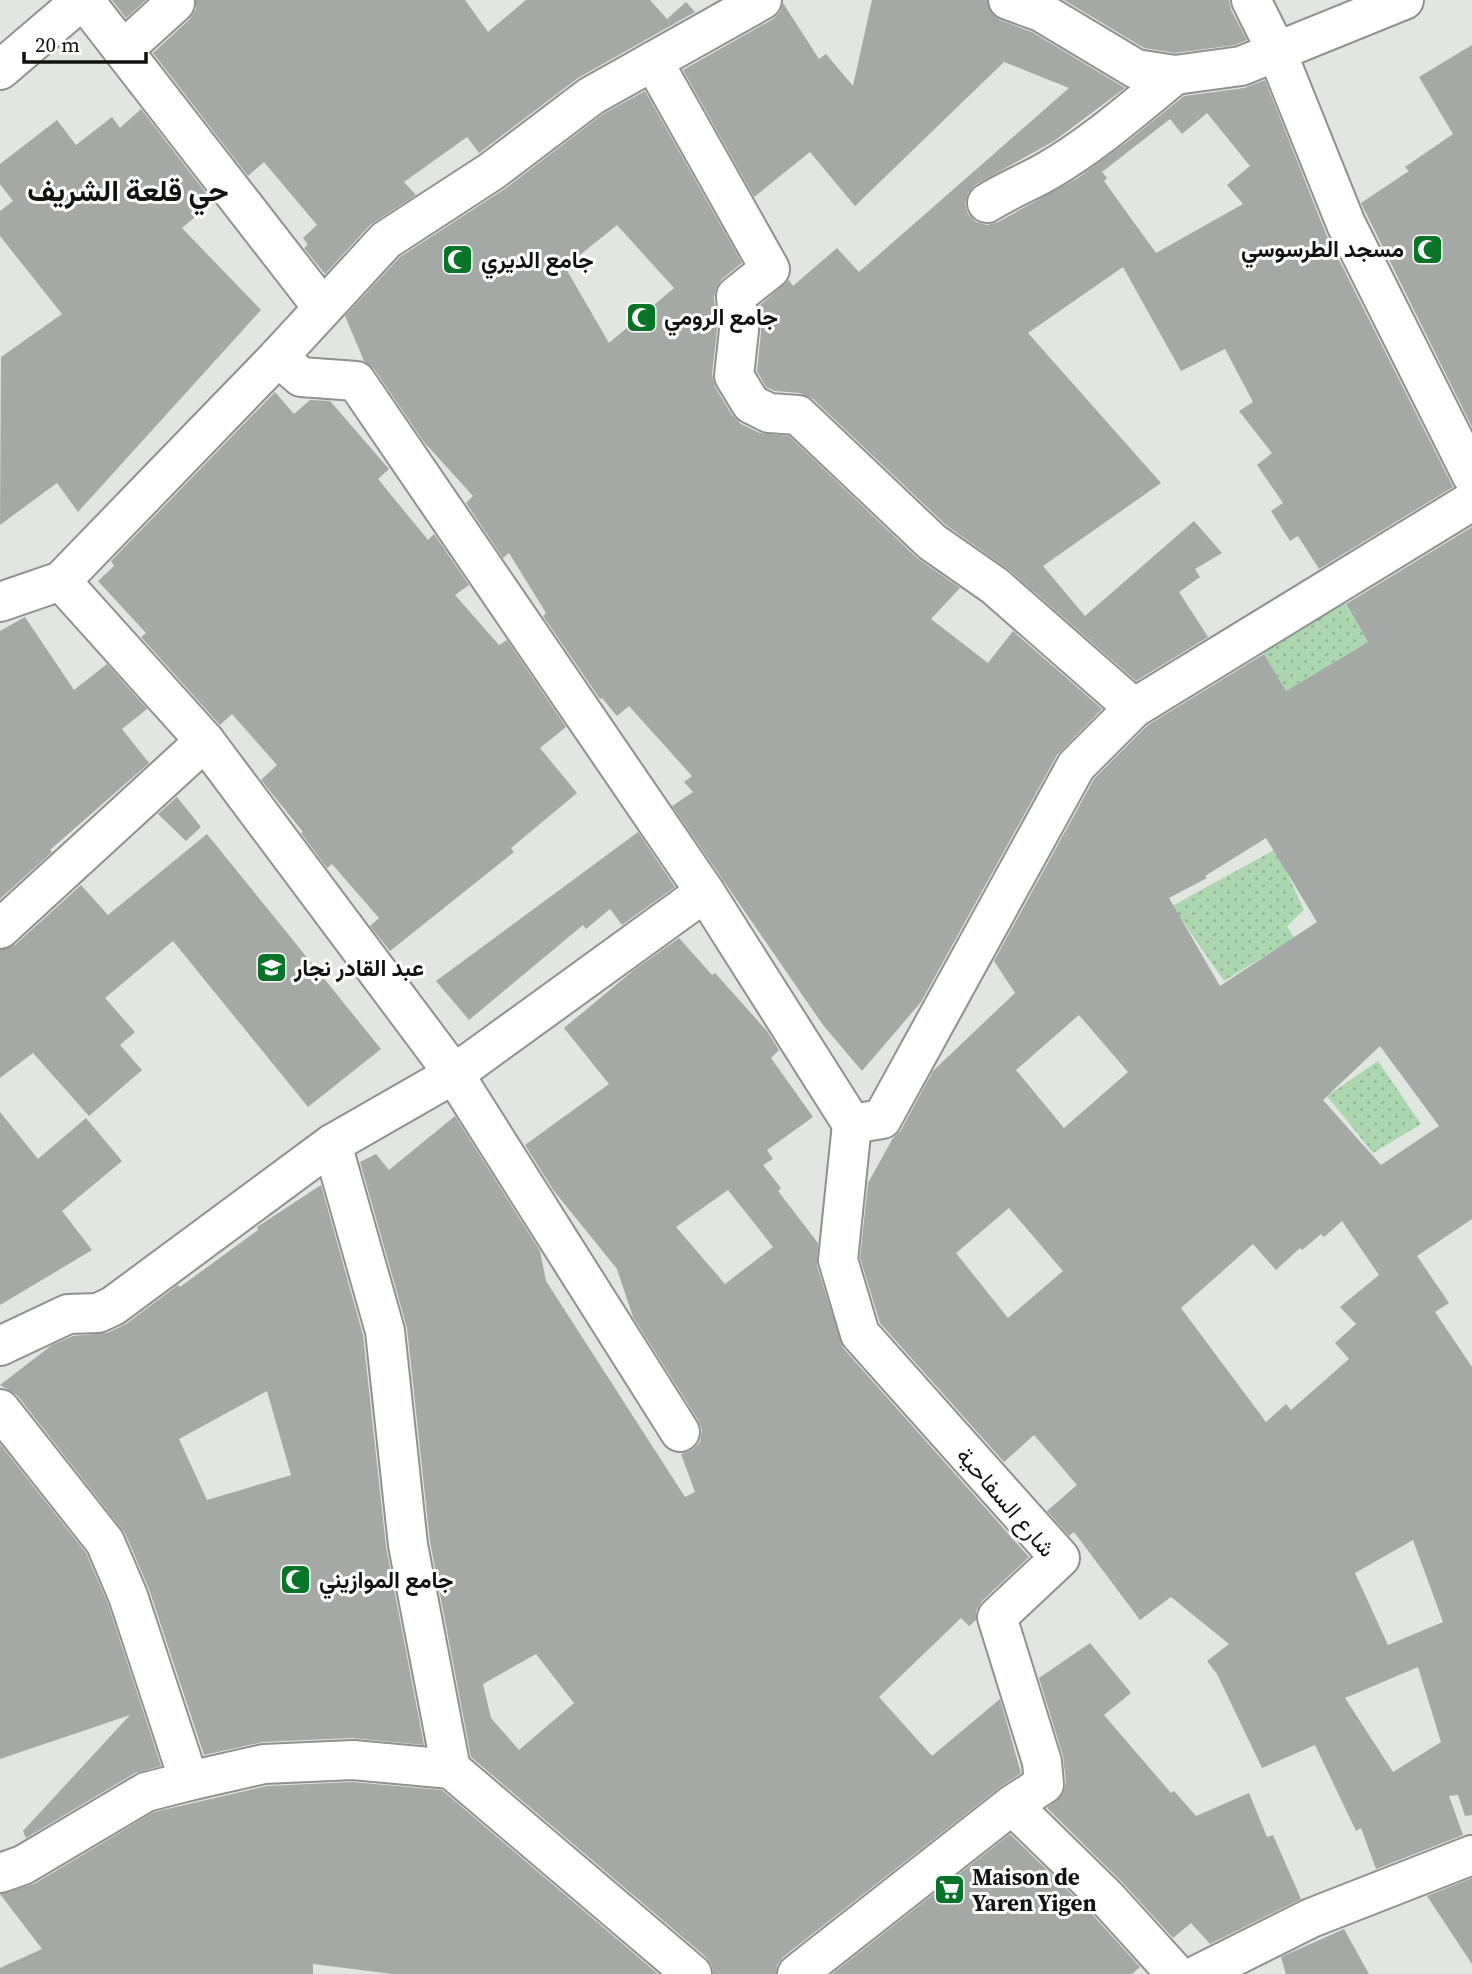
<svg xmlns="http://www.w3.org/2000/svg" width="1472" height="1974" font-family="'Source Serif 4',Vazirmatn,serif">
	<defs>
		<pattern id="garden-dots" width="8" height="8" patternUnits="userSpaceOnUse" patternTransform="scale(1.75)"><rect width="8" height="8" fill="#abd6ae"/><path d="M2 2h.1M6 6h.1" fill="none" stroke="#92b795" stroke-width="1.8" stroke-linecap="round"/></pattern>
	</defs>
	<rect width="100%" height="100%" fill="#e1e6e1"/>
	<g fill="url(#garden-dots)">
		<path d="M1338,592L1368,642L1286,691L1257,642Z"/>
		<path d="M1276,849L1304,910L1287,926L1294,938L1224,981L1172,906Z"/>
		<path d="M1378,1061L1421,1124L1373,1153L1327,1096Z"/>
	</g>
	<g fill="#a4a9a5" fill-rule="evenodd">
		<path d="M112,0H146L126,18Z"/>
		<path d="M196,0H465L488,32L526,0H650L667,19L686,2L695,12L578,78L479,153L467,137L404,182L416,195L370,225L325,274L304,248L308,245L303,238L317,225L264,162L248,176L153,53L190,19L196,9Z"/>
		<path d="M872,0H987L991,13L1000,20L1032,32L1125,88L1054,141L975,185L968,193L965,204L968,214L976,222L987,225L998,222L1078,178L1127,142L1184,96L1244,88L1265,80L1326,234L1453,487L1319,569L1298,536L1290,541L1271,511L1283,503L1257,465L1272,453L1239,411L1253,402L1225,349L1181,371L1123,267L1028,333L1161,483L1043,566L1085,616L1194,521L1222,553L1195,569L1200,577L1179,592L1208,637L1136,681L1009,570L946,525L813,399L800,393L775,391L766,387L757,371L761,332L759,306L789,280L793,286L837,248L859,272L1069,88L1004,62L855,206L810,152L754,197L683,70L773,19L780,12L783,3L819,59L826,54L853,86ZM1207,113L1250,166L1227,185L1243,204L1156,253L1104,181L1107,178L1102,172L1170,119L1182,134Z"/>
		<path d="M1064,0H1229L1231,10L1247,40L1235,45L1175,53L1144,48Z"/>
		<path d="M1472,45V427L1361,203L1409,171L1405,167L1453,134L1419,77Z"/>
		<path d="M645,91L742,263L722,279L716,288L714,297L717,330L712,374L715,387L732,415L741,424L760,433L789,436L917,558L960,588L931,619L988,663L1013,631L1102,709L1057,755L921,1002L862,1071L823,1025L672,806L693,792L684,782L692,776L629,706L617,716L602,698L600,699L543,616L546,613L509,553L503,558L466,503L473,496L424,442L374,369L364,361L345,316L400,257L506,188L603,114ZM617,225L674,288L609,343L565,267Z"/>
		<path d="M141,109L213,202L182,228L261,310L78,512L57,483L0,525L1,357L62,314L0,236V211L13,201L0,184V164L57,120L76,145L112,117L120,128Z"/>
		<path d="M275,392L294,414L310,400L330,401L389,469L378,479L428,540L434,534L469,585L455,595L499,645L507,640L566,727L540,748L577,793L511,848L514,852L390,951L370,926L379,918L332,864L327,868L301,833L303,832L261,780L277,765L232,714L220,725L141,637L146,633L98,581L114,566L111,561Z"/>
		<path d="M1472,527V1219L1417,1256L1449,1303L1435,1312L1472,1367V1815L1465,1816L1458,1795L1449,1796L1463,1835L1376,1869L1361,1828L1356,1831L1315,1745L1262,1768L1217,1674L1207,1661L1229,1644L1171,1597L1140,1620L1074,1532L1069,1536L1047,1511L1077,1485L1034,1435L1004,1462L880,1323L860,1258L868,1183L893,1138L901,1130L933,1071L1015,993L994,961L1094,779L1148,725L1264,654L1286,691L1368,642L1346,604ZM1266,838L1317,922L1220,986L1169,898L1207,878L1205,876ZM1079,1015L1128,1072L1064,1128L1016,1070ZM1380,1046L1439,1126L1381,1165L1323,1100ZM1009,1208L1063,1271L1008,1318L956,1253ZM1342,1221L1379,1275L1340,1307L1356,1324L1335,1343L1349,1359L1291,1410L1286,1404L1266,1422L1181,1308L1253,1244L1276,1270L1300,1248L1302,1250L1321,1234L1324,1237ZM1413,1540L1443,1622L1388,1645L1355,1573ZM1418,1667L1441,1742L1393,1772L1345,1698Z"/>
		<path d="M25,617L74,690L107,664L147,709L122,729L149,763L50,850L52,852L0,899V631Z"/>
		<path d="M177,797L201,827L186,841L158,814Z"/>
		<path d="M638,832L675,887L622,925L610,909L586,929L583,925L469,1020L436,981Z"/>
		<path d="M207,834L381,1049L308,1107L173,941L105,998L135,1032L120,1045L142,1070L89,1116L33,1053L0,1078V950L15,945L81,885L108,915Z"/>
		<path d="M679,938L712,975L715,973L767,1031L779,1050L771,1058L813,1117L767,1150L773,1159L763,1165L781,1188L778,1191L818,1243L817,1266L843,1348L1029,1557L982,1601L976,1611V1620L969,1626L961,1618L879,1697L932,1756L1000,1699L1021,1773L999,1788L783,1957L777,1965L776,1974H713L712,1966L706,1957L471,1757L430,1542L407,1328L360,1162L376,1154L389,1170L455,1116L540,1251L546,1281L685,1497L695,1492L681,1454L692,1450L700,1442L702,1430L698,1420L633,1317L617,1269L554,1191L525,1145L609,1084L564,1028L634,970ZM728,1190L773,1247L725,1284L676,1227ZM536,1654L574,1703L519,1750L491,1718L483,1684Z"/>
		<path d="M0,1112L38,1159L86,1118L122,1161L62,1211L92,1250L0,1305Z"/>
		<path d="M321,1185L363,1335L386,1547L424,1745L352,1738L263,1742L204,1755L149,1589L125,1533L17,1395L0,1385L52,1345L73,1336L107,1333L126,1324L178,1285L180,1287L258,1230L257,1227ZM267,1391L291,1475L207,1500L179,1439Z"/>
		<path d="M0,1444L86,1553L108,1604L161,1766L135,1773L26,1838L23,1831L130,1715L0,1759Z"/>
		<path d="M1090,1643L1131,1693L1104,1715L1171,1793L1174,1791L1196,1816L1249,1793L1267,1837L1273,1835L1301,1899L1210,1944L1191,1923L1173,1938L1122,1882L1047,1808L1063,1794L1066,1782L1063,1756L1039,1678Z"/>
		<path d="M352,1782L442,1790L658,1974H393L313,1964V1974H0V1968L42,1949L0,1894L34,1884L154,1812L267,1786Z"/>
		<path d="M1010,1834L1091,1913L1140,1967L1132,1974H832Z"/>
		<path d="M1472,1878V1964L1427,1896Z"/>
		<path d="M1344,1929L1369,1974H1286L1281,1957Z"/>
	</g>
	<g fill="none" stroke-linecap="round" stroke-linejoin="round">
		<defs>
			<g id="minor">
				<path d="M84,0L323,308"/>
				<path d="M1008,0L1041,12L1136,69L1175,75L1241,66L1404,0"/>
				<path d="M1251,0L1276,50L1346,224L1472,476"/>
				<path d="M123,50L175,3L174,0"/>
				<path d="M653,61L770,269L736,296L739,330L734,376L751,404L769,413L798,415L932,542L995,586L1134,708"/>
				<path d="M0,70L82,0"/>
				<path d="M987,203C1007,190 1029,182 1049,170C1094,144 1134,108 1175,75"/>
				<path d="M278,357L301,377L356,381L705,892L852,1124L882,1119L1076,766L1134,708L1472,501"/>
				<path d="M61,581L205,741L454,1074L680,1432"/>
				<path d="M0,602L61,581L278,357L386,240L492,171L591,96L762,0"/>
				<path d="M0,929L205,741"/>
				<path d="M332,1144L385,1331L408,1545L451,1769"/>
				<path d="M0,1346L68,1314L98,1313L113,1306L332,1144L454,1074L705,892"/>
				<path d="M0,1409L105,1542L128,1596L189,1781"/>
				<path d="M1012,1805L1107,1898L1176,1974"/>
				<path d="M0,1873L23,1865L146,1792L189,1781L264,1764L353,1760L451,1769L692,1974"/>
				<path d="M797,1974L1012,1805L1044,1784L1042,1762L997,1617L1060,1558L860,1334L838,1260L852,1124"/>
				<path d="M1199,1974L1311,1918L1472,1855"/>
			</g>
		</defs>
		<use href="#minor" stroke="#8d928d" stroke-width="42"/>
		<use href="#minor" stroke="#fff" stroke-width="38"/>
	</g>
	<defs>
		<symbol id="mosque-square" viewBox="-11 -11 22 22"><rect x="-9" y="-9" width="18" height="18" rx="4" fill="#097427" stroke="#fff"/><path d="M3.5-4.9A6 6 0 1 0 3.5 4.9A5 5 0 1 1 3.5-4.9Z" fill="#fff"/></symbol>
		<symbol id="school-square" viewBox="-11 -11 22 22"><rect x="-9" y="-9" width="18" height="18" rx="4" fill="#097427" stroke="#fff"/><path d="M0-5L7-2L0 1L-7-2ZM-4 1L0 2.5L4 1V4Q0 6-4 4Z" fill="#fff"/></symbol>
		<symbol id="supermarket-square" viewBox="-11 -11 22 22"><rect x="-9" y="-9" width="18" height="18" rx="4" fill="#097427" stroke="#fff"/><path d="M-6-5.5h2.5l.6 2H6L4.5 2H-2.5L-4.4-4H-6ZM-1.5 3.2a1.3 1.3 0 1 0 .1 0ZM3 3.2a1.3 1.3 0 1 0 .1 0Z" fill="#fff"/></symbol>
	</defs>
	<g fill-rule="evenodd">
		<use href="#mosque-square" x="1410" y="232" width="35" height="35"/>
		<use href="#mosque-square" x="440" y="242" width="35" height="35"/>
		<use href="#mosque-square" x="624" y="300" width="35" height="35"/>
		<use href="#school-square" x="254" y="950" width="35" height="35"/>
		<use href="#mosque-square" x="278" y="1562" width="35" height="35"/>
		<use href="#supermarket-square" x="932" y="1872" width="35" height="35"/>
	</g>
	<g text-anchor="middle" stroke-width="6" stroke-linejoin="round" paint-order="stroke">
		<g font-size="23" font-weight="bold" fill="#111311" stroke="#fff" text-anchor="start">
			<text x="1404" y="257" text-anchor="end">مسجد الطرسوسي</text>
			<text x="481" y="268">جامع الديري</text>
			<text x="664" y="325">جامع الرومي</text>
			<text x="294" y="976">عبد القادر نجار</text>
			<text x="319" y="1588">جامع الموازيني</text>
			<text x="972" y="1885">Maison de<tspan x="972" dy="26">Yaren Yigen</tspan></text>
		</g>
		<g font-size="23" fill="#111311" stroke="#fff">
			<text transform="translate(1006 1502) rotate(49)" y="8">شارع السفاحية</text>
		</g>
		<g font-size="30" font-weight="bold" fill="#111311" stroke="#fff">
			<text x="128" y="201">حي قلعة الشريف</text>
		</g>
	</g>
	<path d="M24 52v10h122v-10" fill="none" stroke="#111311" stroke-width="3.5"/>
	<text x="35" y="52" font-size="21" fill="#111311" stroke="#ffffff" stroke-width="5" paint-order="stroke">20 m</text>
</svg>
